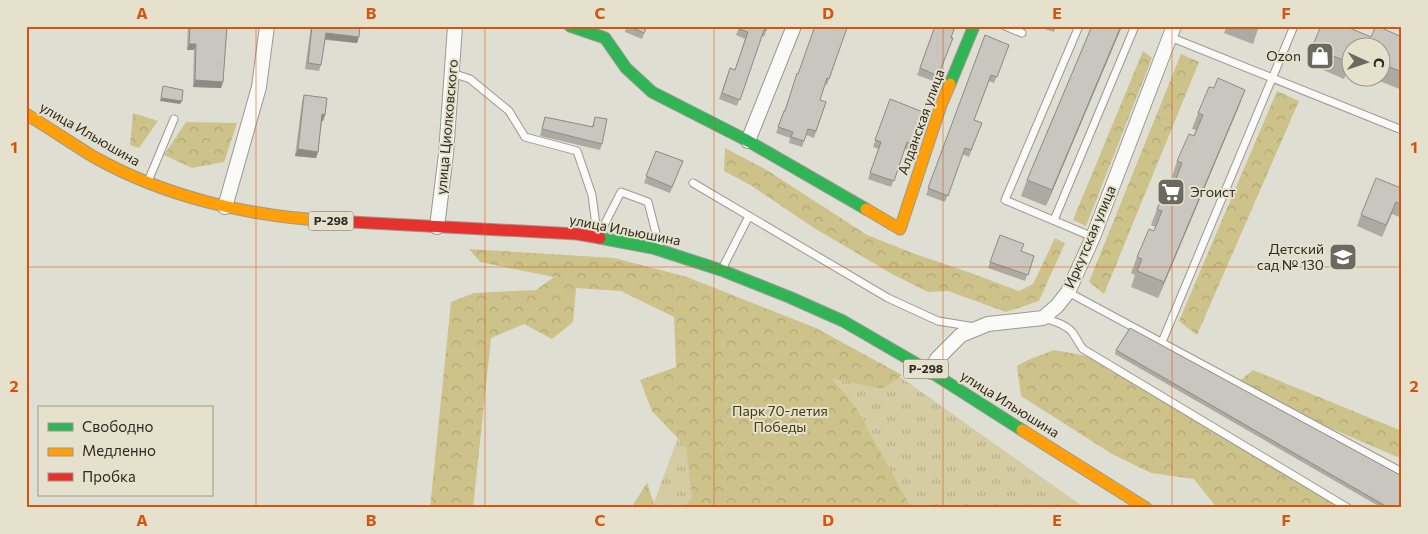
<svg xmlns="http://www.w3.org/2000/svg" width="1428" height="534" font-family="Commissioner,sans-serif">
	<defs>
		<pattern id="grass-tufts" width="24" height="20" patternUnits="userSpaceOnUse" patternTransform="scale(1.25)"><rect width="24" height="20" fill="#d5cca3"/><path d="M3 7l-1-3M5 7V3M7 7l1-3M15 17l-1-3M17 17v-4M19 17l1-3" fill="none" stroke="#b7af8c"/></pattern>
		<pattern id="forest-crowns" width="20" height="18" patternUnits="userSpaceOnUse" patternTransform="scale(1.25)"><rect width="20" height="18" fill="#cdc289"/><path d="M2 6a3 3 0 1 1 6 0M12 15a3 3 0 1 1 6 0" fill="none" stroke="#b0a776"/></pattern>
	</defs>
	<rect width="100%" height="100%" fill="#dfded3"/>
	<path fill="url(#grass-tufts)" d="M728,301L885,366L1085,508H652Z"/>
	<g fill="url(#forest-crowns)">
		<path d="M1143,51L1152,58L1086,226L1073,220Z"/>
		<path d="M1181,54L1199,62L1104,294L1089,282Z"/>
		<path d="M1277,91L1299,101L1197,335L1179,321Z"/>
		<path d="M133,113L158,121L139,148L130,145Z"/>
		<path d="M186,122L237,123L224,162L192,168L164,155Z"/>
		<path d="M725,148L765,169L867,235L915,254L971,273L1019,291L1033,284L1055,238L1065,243L1039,301L1006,312L948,291L928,292L894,275L814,228L752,186L724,171Z"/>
		<path d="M469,249L614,258L687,277L816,328L902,375L882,389L831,378L855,406L911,508H684L692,498L686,447L652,411L640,380L676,367L674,317L621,291L576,288L573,322L552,339L524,324L491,338L473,508H430L451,302L474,293L536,290L554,277L480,262Z"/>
		<path d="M1054,350L1087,356L1291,476L1340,508H1217L1194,479L1151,473L1112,454L1021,396L1017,366L1028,360Z"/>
		<path d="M1253,370L1402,431V459L1233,386Z"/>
		<path d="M647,482L655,508H631L647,483Z"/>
	</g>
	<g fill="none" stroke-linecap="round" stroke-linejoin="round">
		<defs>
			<g id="lane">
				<path d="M1005,26L1022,33"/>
				<path d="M1079,26L1005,200L1093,237"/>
				<path d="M1170,37L1402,130"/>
				<path d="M452,73L470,79L509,111L525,137L577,151L592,195L597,233"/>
				<path d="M149,179L174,119"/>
				<path d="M693,183L888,298L938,321L975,327"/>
				<path d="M1054,220L1135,26"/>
				<path d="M600,233L621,192L648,202L659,245"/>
				<path d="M723,267L749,216"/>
				<path d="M1068,292L1402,472"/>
				<path d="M1043,318C1053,321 1065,324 1072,332C1076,337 1079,344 1083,349L1348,508"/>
				<path d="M1162,342L1294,26"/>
			</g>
			<g id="street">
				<path d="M748,141L794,26"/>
				<path d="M225,207L259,87L267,26"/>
				<path d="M437,227L446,154L455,26"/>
				<path d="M931,372L937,359L961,335L988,324L1043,318L1057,306L1068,292L1093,237L1174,26"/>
			</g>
			<g id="fast">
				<path d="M570,26L605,38L626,68L652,92L748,141L866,209"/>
				<path d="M950,84L974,26"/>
				<path d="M600,238L653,248L721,270L789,297L843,321L931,372L1022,430"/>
			</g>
			<g id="slow">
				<path d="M26,114C49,128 71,143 94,157C165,197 251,217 333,221"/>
				<path d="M866,209L900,229L941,105L950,84"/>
				<path d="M1022,430L1146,508"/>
			</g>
			<path id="jam" d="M333,221L577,234L600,238"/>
		</defs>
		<use href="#lane" stroke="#9a9991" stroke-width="9"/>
		<use href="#street" stroke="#9a9991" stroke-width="16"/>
		<use href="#fast" stroke="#9a9991" stroke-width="13"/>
		<use href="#slow" stroke="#9a9991" stroke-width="13"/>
		<use href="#jam" stroke="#9a9991" stroke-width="13"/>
		<use href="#lane" stroke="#fafaf8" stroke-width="7"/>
		<use href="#street" stroke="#fafaf8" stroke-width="14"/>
		<use href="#fast" stroke="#30b455" stroke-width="11"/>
		<use href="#slow" stroke="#ff9f0a" stroke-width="11"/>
		<use href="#jam" stroke="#e5322d" stroke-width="11"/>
	</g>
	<g fill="#acaaa3">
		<path d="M188,26H227L223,82L221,88L193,87L194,50H187Z"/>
		<path d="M311,26H360L357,43L325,40L321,65L319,71L305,69Z"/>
		<path d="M627,26H647L642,39L625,32Z"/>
		<path d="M740,26H768L764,37L762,36L737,106L719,99L730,68L735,70L745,39L736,35Z"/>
		<path d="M934,26H955L951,38H953L936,82L917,75L935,27Z"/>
		<path d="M1036,26H1056L1054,32Z"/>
		<path d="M1092,26H1122L1046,206L1021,196L1027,180Z"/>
		<path d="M1227,26H1259L1253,44L1224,33Z"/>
		<path d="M846,28L827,85L825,84L820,100L826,102L814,138L806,135L802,147L789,143L790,138L776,133L798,74Z"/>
		<path d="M985,35L1009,45L994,83L989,81L974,120L982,123L969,157L962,154L945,202L926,195Z"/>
		<path d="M1371,37H1402V90L1372,78H1380V48H1350V68H1349L1344,79L1307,63L1312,47Z"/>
		<path d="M1214,88L1245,90L1239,106L1158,298L1131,287L1135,275L1131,273L1137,257L1154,231L1155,227L1151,225L1157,209L1174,184L1176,179L1172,177L1177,161L1194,136L1196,130L1192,129L1198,113Z"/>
		<path d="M304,95L325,115L323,121H322L318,152L316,158L295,156L302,102Z"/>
		<path d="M890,99L923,112L908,150L905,149L891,187L868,179L879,149L873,147Z"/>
		<path d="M545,117L592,127L595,117L602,144L600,150L540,136Z"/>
		<path d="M656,151L683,161L670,193L644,183Z"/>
		<path d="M1402,187V218L1392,214L1382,237L1357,226L1361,215Z"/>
		<path d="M1000,235L1021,251L1034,256L1025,281L988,268Z"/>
		<path d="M1116,350L1402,508H1382L1115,354Z"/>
	</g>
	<g fill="#8c8b85">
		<path d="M1121,26H1122L1046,206L1052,190Z"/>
		<path d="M326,33L359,37L357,43L324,39Z"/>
		<path d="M189,44H196L194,50H187Z"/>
		<path d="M195,80L223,82L221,88L193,87Z"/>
		<path d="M1245,90L1239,106L1158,298L1164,282Z"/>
		<path d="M161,98L182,101L180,104L160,101Z"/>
		<path d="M322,114L325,115L323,121L320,120Z"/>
		<path d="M298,149L318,152L316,158L295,156Z"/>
	</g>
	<g fill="#c8c6be" stroke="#8c8b85">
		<path d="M190,26H227L223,82L195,80L196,44H189Z"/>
		<path d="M312,26H360L359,37L326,33L321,65L308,63Z"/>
		<path d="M628,26H647L644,33Z"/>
		<path d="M740,26H768L766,30H764L740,100L722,93L730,68L735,70L748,32L739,29Z"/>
		<path d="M815,26H846L845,28H847L829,79L827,78L820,100L826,102L816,131L808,129L804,141L791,137L793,132L778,127L784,111H785L797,73L798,74Z"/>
		<path d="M935,26H955L951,38H953L938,76L920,68Z"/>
		<path d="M1092,26H1121L1052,190L1027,180Z"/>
		<path d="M1321,26H1345L1371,37L1376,26H1377L1402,37V72L1380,63V48H1350V63L1312,47Z"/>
		<path d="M985,35L1009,45L997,77L991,75L974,120L982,123L971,150L965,148L948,196L928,188Z"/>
		<path d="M1218,78L1245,90L1164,282L1137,271L1142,259L1137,257L1149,229L1154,231L1162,211L1157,209L1169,182L1174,184L1182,163L1177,161L1189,134L1194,136L1203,115L1198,113L1209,87L1214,88Z"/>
		<path d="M163,86L183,90L182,101L161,98Z"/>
		<path d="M304,95L327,98L325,115L322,114L318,152L298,149Z"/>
		<path d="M890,99L923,112L911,144L907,142L894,181L870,173L881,142L875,140Z"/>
		<path d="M545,117L593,127L595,117L607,119L602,144L542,129Z"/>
		<path d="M656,151L683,161L672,187L646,176Z"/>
		<path d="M1376,178L1401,188L1402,187V205L1396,202L1386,225L1361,215Z"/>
		<path d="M1000,235L1024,244L1021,251L1034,256L1028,275L990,262Z"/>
		<path d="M1130,328L1402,476V508H1389L1116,350Z"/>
	</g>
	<path fill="none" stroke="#d5540e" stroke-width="1" stroke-opacity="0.55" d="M256,26V508M485,26V508M714,26V508M943,26V508M1172,26V508M26,267H1402"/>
	<defs>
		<symbol id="shop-square" viewBox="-11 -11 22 22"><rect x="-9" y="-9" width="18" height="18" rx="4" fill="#6b6a61" stroke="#e5e1cd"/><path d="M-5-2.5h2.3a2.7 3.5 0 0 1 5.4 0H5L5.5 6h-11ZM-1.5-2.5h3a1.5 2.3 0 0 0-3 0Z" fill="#fff"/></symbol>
		<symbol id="supermarket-square" viewBox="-11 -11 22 22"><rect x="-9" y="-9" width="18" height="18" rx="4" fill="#6b6a61" stroke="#e5e1cd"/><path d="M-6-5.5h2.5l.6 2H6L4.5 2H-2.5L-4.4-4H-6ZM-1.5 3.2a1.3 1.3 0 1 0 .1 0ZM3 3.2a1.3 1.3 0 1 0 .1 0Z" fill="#fff"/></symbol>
		<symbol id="school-square" viewBox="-11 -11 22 22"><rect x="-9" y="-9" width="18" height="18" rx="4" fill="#6b6a61" stroke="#e5e1cd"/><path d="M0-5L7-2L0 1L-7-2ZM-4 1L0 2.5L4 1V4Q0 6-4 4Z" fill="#fff"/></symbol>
	</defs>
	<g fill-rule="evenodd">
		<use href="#shop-square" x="1304" y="40" width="32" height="32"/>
		<use href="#supermarket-square" x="1155" y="176" width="32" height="32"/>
		<use href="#school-square" x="1327" y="241" width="32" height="32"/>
	</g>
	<g text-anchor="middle" stroke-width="4" stroke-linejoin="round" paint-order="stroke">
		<g fill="#e5e1cd" stroke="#646257" stroke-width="1">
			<rect x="308.5" y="211.5" width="45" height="19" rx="4"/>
			<rect x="903.5" y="359.5" width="45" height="19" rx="4"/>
		</g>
		<g font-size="12" font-weight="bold" fill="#2d2b24">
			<text x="331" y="225">Р-298</text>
			<text x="926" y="373">Р-298</text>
		</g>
		<g font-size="14" fill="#2d2b24" stroke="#e5e1cd" text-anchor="end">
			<text x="1301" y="61">Ozon</text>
			<text x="1190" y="197" text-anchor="start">Эгоист</text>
			<text x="1324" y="254">Детский<tspan x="1324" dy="16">сад № 130</tspan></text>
		</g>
		<g font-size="14" fill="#2d2b24" stroke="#e5e1cd">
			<text transform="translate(921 122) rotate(-70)" y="5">Алданская улица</text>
			<text transform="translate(447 127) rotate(-85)" y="5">улица Циолковского</text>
			<text transform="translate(90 134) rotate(30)" y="5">улица Ильюшина</text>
			<text transform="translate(625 230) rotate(11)" y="5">улица Ильюшина</text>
			<text transform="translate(1090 237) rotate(-67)" y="5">Иркутская улица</text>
			<text transform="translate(1010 404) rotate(32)" y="5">улица Ильюшина</text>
		</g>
		<g font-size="14" fill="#443b13" stroke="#e5e1cd">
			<text x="780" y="416">Парк 70-летия<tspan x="780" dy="16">Победы</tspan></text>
		</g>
	</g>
	<rect width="1428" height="534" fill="none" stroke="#e5e1cd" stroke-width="55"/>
	<rect x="38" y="406" width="175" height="90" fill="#e5e1cd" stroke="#9b9889"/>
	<rect x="48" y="423" width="25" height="8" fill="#30b455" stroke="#9b9889"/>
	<text x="82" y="432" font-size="15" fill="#2d2b24">Свободно</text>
	<rect x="48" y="448" width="25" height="8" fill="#ff9f0a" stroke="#9b9889"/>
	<text x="82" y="456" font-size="15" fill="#2d2b24">Медленно</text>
	<rect x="48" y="473" width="25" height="8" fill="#e5322d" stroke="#9b9889"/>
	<text x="82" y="482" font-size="15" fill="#2d2b24">Пробка</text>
	<g transform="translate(1366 62) rotate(93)"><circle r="24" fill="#e5e1cd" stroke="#9b9889"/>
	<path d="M0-4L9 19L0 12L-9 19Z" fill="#6b6a61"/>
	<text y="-8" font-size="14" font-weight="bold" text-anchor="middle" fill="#2d2b24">С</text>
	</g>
	<rect x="28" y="28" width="1372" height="478" fill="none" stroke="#d5540e" stroke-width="2"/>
	<g font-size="16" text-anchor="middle" font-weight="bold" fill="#d5540e">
		<text x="142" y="19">A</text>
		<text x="371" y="19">B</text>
		<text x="600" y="19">C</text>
		<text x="828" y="19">D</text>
		<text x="1057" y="19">E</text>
		<text x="1286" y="19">F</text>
		<text x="14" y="153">1</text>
		<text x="1414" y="153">1</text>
		<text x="14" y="392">2</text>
		<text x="1414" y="392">2</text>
		<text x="142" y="526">A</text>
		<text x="371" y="526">B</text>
		<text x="600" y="526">C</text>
		<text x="828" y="526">D</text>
		<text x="1057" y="526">E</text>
		<text x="1286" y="526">F</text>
	</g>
</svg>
